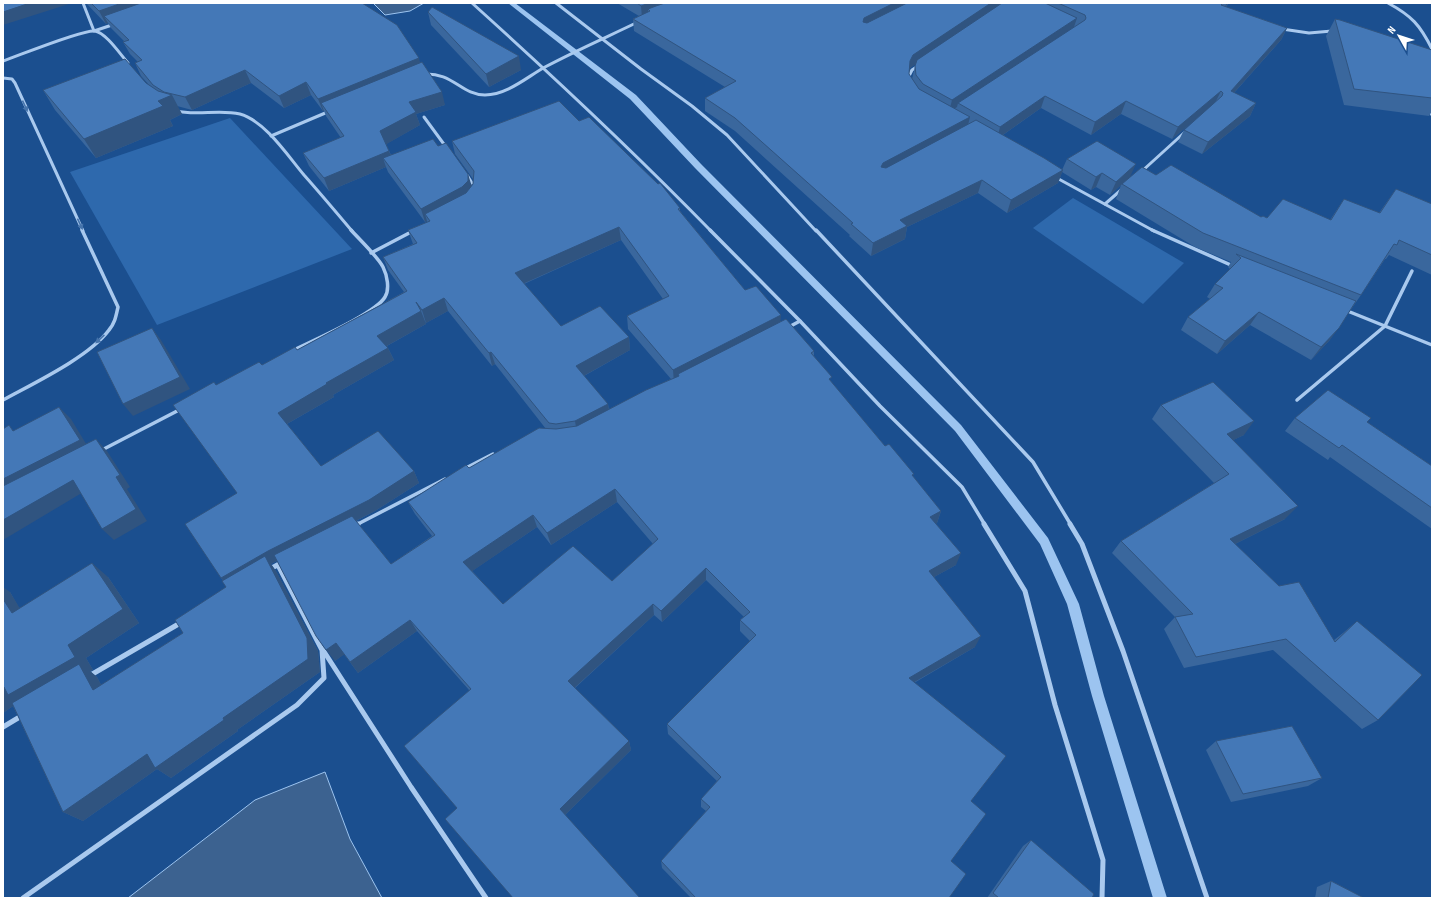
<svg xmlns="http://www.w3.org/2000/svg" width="1435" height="901" font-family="'Sofia Sans Condensed',sans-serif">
	<rect width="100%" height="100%" fill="#1b4f8f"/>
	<g fill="#2e69ad">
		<path d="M230,118L352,249L157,325L70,172Z"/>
		<path d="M1073,198L1184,263L1143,304L1033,228Z"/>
	</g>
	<g fill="#3c6290" stroke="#9cc4f0">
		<path d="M373,3H424L410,11L385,15Z"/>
		<path d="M325,772L350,839L382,898H128L255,800Z"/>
	</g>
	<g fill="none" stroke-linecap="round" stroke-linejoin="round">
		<path fill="#9cc4f0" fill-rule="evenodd" d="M508,3H515L636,95L701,164L961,425L1048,538L1079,604L1104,696L1167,898H1153L1092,696L1067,604L1040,544L955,431L695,168L630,99Z"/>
		<g stroke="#a9c9ee" stroke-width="3">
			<path d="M83,3L94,31L115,24"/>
			<path d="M472,3C554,77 634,152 711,231"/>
			<path d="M556,3L641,69L692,106L727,135L816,231"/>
			<path d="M1388,3C1412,16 1420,25 1432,49"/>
			<path d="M1282,29L1309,33L1332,31"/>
			<path d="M3,61C18,56 83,29 95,31C106,33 120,54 128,63"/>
			<path d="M423,74C453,72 461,95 485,95C507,95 527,77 545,67C575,51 607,37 638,22"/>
			<path d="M3,78L12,79L15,83L83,231"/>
			<path d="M908,78L912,70L918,66"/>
			<path d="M1432,99L1430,112L1432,115"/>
			<path d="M176,111C197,116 219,109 240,114C265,121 288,156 304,175C320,193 336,212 352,231"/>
			<path d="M424,117L446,147"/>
			<path d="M271,136L330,111"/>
			<path d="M1141,172L1185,132"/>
			<path d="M467,175L475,188"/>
			<path d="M1055,177L1154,231"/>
			<path d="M1105,204L1121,190"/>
		</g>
		<g stroke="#a9c9ee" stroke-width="3.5">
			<path d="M710,230L800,321L880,406L962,487L985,525"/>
			<path d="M816,230L1033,462L1071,525"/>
			<path d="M1152,230L1233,266"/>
			<path d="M371,253L413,231"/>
			<path d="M1345,310L1432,345"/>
			<path d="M787,328L800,321"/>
			<path d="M292,351C312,341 375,314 385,297C390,289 387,275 383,267C378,257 359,239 351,230"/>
			<path d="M3,400C34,383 89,357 109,330C115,323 116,316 118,307L82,230"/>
			<path d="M1297,400L1385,326L1412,271"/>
			<path d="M100,451L181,409"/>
			<path d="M464,469L493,454"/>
			<path d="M356,525L445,479"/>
		</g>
		<g stroke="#a9c9ee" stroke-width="5">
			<path d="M984,524L1025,591L1055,705L1103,860L1102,898"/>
			<path d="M1070,524L1082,544L1123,651L1207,898"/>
			<path d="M354,526L358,524"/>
			<path d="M270,569L283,562"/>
			<path d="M323,650L411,787L486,898"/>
			<path d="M89,676L182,622"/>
			<path d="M3,727L23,715"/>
			<path d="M23,898L297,705L324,678L322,650L278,565"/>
		</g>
	</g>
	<g fill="#3a679d" fill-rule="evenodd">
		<path d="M86,3H362L420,63L445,105L416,114L420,125L386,144L391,155L438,146L472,185L473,184V179L455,154L452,141L579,121L680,208V211L745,290L814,351V356L831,382L885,446L913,477L941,511L937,523H936L956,565L934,577L975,647L914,683L971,801L951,861L949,898H691L662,868L661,861L706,811L701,807V799L717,781L668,734L667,724L750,641L740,631V620L744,617L706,580L662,622L654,615L575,688L629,741L631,750L565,815L457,808L469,690L417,631L358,673L344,654L335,661L277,561L271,564L276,571L318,651L320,672L237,730L238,731L171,778L157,769L83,821L63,812L13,706L3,713L10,592L19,608L108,577L139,623L86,658L93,670L90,671L97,677L101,685L183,633L226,587L223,580L221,578L237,493L216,385L297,350L404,292L388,270L383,257L413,244L408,230L427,222V221L425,222L388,172L386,167L329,191L309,166L303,153L341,138L326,116L324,111H323L311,95L284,108L251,83L192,110L177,106L182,114L170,120L173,126L96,158L55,110L43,90L146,83L150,86L141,76L135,63L138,62L130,54L123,42L124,41L111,28L108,23L106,24ZM621,240L663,299L627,316L628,329L671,379L609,409L608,404L584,376L630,350L629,337L561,326L524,284ZM448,311L492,366L495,364L546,429L469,468L408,502L415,514L432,536L391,564L356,521L375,511L419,483L414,471L321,466L287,424L334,397L333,395L394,360L387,346L426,324L424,320L426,323ZM617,502L653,544L612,581L503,604L472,571L537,527L551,545Z"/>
		<path d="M617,3H1229L1226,7L1287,28L1281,40L1234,93L1256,103L1250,116L1202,154L1178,142L1184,130L1198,117L1172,139L1121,114L1091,135L1041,108L1003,135L1062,170L1067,159L1130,177L1156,175L1261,217L1330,220L1344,199L1379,213L1396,189L1432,204V275L1389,255L1386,259H1385L1361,295L1329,341L1311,360L1250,325L1217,354L1181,330L1188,317L1210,299L1207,297L1215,284L1230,269L1228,267L1231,262L1195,247L1116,199L1121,185L1110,195L1096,187L1091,190L1062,172L1058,183L1007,213L978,193L907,227L905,239L871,256L849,236L850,235L735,131L705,111V98L725,87L634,31L633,19L639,16ZM915,64V66L912,79L909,74V69L910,68Z"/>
		<path d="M428,12L521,70L489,87L431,25Z"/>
		<path d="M1335,19L1432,50V111L1429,116L1344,105L1326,36Z"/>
		<path d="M1161,405L1244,435L1233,440L1285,519L1235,544L1334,640L1343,633L1357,621L1378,720L1362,729L1273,650L1184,668L1164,629L1175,617L1112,553L1121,541L1214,483L1152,419Z"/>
		<path d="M1295,418H1371L1367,422L1432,466V529L1330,457L1328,460L1285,431Z"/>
		<path d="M1216,741L1322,778L1308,786L1231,802L1206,750Z"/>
		<path d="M1031,840L1092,898H987L1023,846Z"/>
		<path d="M1331,881L1364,898H1315L1317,887Z"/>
	</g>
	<g fill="#305480">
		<path d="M30,3H72L3,25V12Z"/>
		<path d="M122,3H164L104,16L108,23L106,24L99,11Z"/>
		<path d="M649,3H685L650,11L648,9V16L642,18L641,6Z"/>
		<path d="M894,3H915L863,30V22L864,18Z"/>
		<path d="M991,3H1007L910,68L907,73L910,61L913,55Z"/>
		<path d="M1227,3H1229L1224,8Z"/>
		<path d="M1077,18L1073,30L958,103L957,107L949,112L952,100Z"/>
		<path d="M1287,28L1281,40L1224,104L1231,91Z"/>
		<path d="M519,56L521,70L489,87L486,74Z"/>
		<path d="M419,58L422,70L321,103L324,111H323L318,99Z"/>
		<path d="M245,70L251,83L192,110L185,97Z"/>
		<path d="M306,82L311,95L284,108L279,96Z"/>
		<path d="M1221,91L1215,103L1172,139L1178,127Z"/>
		<path d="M442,92L445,105L416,114L420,125L385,145L380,131L409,102Z"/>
		<path d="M172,95L182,114L170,120L173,126L96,158L84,139L158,101Z"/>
		<path d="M1045,96L1041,108L997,139L1000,127Z"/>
		<path d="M1126,101L1121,114L1091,135L1095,122Z"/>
		<path d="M1256,103L1250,116L1202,154L1208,142Z"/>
		<path d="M970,117L967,129L881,175V167L883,163Z"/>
		<path d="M389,151L394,164L383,158L386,167L329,191L324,178Z"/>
		<path d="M1136,164L1130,177L1110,195L1116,182Z"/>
		<path d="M1063,170L1058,183L1007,213L1011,200Z"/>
		<path d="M1102,173L1096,187L1091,190L1096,177Z"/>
		<path d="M468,174L472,187L471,194L425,214L427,221L425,222L421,209Z"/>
		<path d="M982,180L978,193L907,227L905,239L871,256L873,243L900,220Z"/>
		<path d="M619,227L621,240L518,286L515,273Z"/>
		<path d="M444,298L448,311L426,323L422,310Z"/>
		<path d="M421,311L426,324L383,348L377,336Z"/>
		<path d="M1259,312L1250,325L1217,354L1225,341Z"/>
		<path d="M781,315L780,328L679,376L678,374V381L674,383L673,370Z"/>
		<path d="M152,328L161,340L190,389L133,416L123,404Z"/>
		<path d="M1339,328L1329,341L1311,360L1321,347Z"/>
		<path d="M629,337L630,350L578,379L576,366Z"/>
		<path d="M388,348L394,360L333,395L334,397L285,425L278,413L326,383Z"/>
		<path d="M491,352L495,364L492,366L489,353Z"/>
		<path d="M608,404L610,416L577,433L575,421Z"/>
		<path d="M59,407L71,419L91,452L3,497V479Z"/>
		<path d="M1254,421L1244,435L1217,448L1227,434Z"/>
		<path d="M96,439L107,451L130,487L127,489L147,521L114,540L102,529L116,477Z"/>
		<path d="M414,471L419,483L375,511L271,564L276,571L318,651L320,672L237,730L238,731L171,778L157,769L83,821L63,812L147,754L223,718L231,588L221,578L268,551Z"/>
		<path d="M73,480L85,491L3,540V520Z"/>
		<path d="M615,489L617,502L551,545L547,533Z"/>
		<path d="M1298,506L1285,519L1219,552L1230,539Z"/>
		<path d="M941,511L937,523L926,529L930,517Z"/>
		<path d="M533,515L537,527L468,574L463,562Z"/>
		<path d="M961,553L956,565L925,582L929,571Z"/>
		<path d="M92,563L108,577L139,623L86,658L93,670L90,671L97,677L110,702H19L3,713V687L68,645Z"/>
		<path d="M706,568V580L662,622L661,611Z"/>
		<path d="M3,587L10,592L31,627L12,613L3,599Z"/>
		<path d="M653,604L654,615L571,691L568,681Z"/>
		<path d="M410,620L417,631L358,673L350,662Z"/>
		<path d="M981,636L975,647L904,688L909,678Z"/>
		<path d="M336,643L345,654L335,661L326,650Z"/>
		<path d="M629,741L631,750L564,816L560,809Z"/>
	</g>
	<g fill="#4478b7" stroke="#305480" fill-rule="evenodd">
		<path d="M3,3H30L3,12Z"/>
		<path d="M91,3H122L99,11Z"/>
		<path d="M141,3H362L397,25L419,58L318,99L306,82L279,96L245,70L185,97L164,92L153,85L135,63L142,60L123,42L129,40L104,16Z"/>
		<path d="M637,3H649L641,6Z"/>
		<path d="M665,3H894L864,18L863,22L867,23L907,3H991L913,55L910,61L909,74L919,89L970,117L883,163L881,167L886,168L976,120L1044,158L1063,170L1011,200L982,180L900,220L907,226L873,243L851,224L853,223L735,118L705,98L736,81L633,19L650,11L648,9L656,6Z"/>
		<path d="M1002,3H1045L1077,18L952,100L923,84L916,75L915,66L917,60Z"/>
		<path d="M1058,3H1223L1221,5L1287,28L1231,91L1256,103L1208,142L1184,130L1222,96L1223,93L1221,91L1178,127L1126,101L1095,122L1045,96L1000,127L958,103L1085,20L1086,18L1085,15Z"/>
		<path d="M432,7L519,56L486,74L428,12Z"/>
		<path d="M1335,19L1340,20L1432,50V98L1354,89Z"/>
		<path d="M125,59L146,83L158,91L172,95L158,101L163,106L84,139L43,90Z"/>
		<path d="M422,62L442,92L409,102L416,112L380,131L389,151L324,178L303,153L344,136L321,103Z"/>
		<path d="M559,101L579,121L589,117L658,184L660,183L680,208L678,209L745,290L756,286L781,315L673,370L627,316L669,296L619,227L515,273L561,326L600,306L629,337L576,366L608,404L575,421L556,424L549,423L491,352L489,353L444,298L422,310L416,302L421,311L377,336L388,348L326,383L327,384L278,413L321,466L378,431L414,471L369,500L268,551L221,578L185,524L237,493L173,405L214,382L216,385L259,362L262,365L295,347L297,350L407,291L383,257L417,243L408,230L430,221L425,214L466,193L473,184L474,171L452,141Z"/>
		<path d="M433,139L438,146L446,143L468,174V181L462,187L421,209L383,158Z"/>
		<path d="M1097,141L1136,164L1116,182L1102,173L1096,177L1067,159Z"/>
		<path d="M1171,165L1261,217L1263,216L1267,218L1283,199L1331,220L1344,199L1380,213L1396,189L1432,204V255L1399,240L1397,245L1394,244L1361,295L1203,233L1122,184L1142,167L1156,175Z"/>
		<path d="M1236,254L1356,301L1339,328L1321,347L1259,312L1225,341L1188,317L1223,288L1215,284L1241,258Z"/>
		<path d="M786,319L814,351L811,353L832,377L829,379L885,446L889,444L914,474L912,475L941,511L930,517L961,553L929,571L981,636L909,678L1006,756L971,801L986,814L951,861L966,874L949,898H696L661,861L710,807L701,799L721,777L667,724L756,635L740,620L750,612L706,568L661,611L653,604L568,681L629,741L560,809L640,898H513L445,819L457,808L404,746L471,689L410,620L350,662L336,643L326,650L316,636L274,555L352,516L391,564L435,535L408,502L466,465L469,468L539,428L556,429L577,426L646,390L679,376L678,374ZM615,489L658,539L612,581L573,546L503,604L463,562L533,515L547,533Z"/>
		<path d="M152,328L180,377L123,404L97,352Z"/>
		<path d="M1213,382L1254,421L1227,434L1298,506L1230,539L1279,586L1299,582L1335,642L1357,621L1422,675L1378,720L1286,639L1196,657L1175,617L1193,614L1121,541L1229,474L1161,405Z"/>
		<path d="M1328,390L1371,418L1367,422L1432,466V508L1342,445L1339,448L1295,418Z"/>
		<path d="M59,407L80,440L3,479V429L9,425L13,431Z"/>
		<path d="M96,439L120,475L116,477L136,509L102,529L73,480L3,520V486Z"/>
		<path d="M265,556L307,638L308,659L223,718L224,720L155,768L147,754L63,812L12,703L79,664L93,690L183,633L175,620L226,587L222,581Z"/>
		<path d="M92,563L123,609L68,645L75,657L8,695L4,687H3V599L12,613Z"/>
		<path d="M1292,726L1322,778L1243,794L1216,741Z"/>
		<path d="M1031,840L1094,894L1092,898H999L993,893Z"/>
		<path d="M1331,881L1364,898H1328Z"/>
	</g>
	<defs><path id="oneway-solid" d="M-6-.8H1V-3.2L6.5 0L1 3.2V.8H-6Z"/></defs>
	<g fill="#4674ac">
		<use href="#oneway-solid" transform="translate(25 106) rotate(65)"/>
		<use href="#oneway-solid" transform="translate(80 224) rotate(65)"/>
		<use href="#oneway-solid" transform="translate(100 339) rotate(137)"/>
	</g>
	<rect width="1435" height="901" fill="none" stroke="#ffffff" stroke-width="8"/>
	<g transform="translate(1399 36) rotate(309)" stroke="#1b4f8f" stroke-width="3" paint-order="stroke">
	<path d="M0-3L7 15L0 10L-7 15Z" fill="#ffffff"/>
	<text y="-6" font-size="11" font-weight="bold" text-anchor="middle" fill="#ffffff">N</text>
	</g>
</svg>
